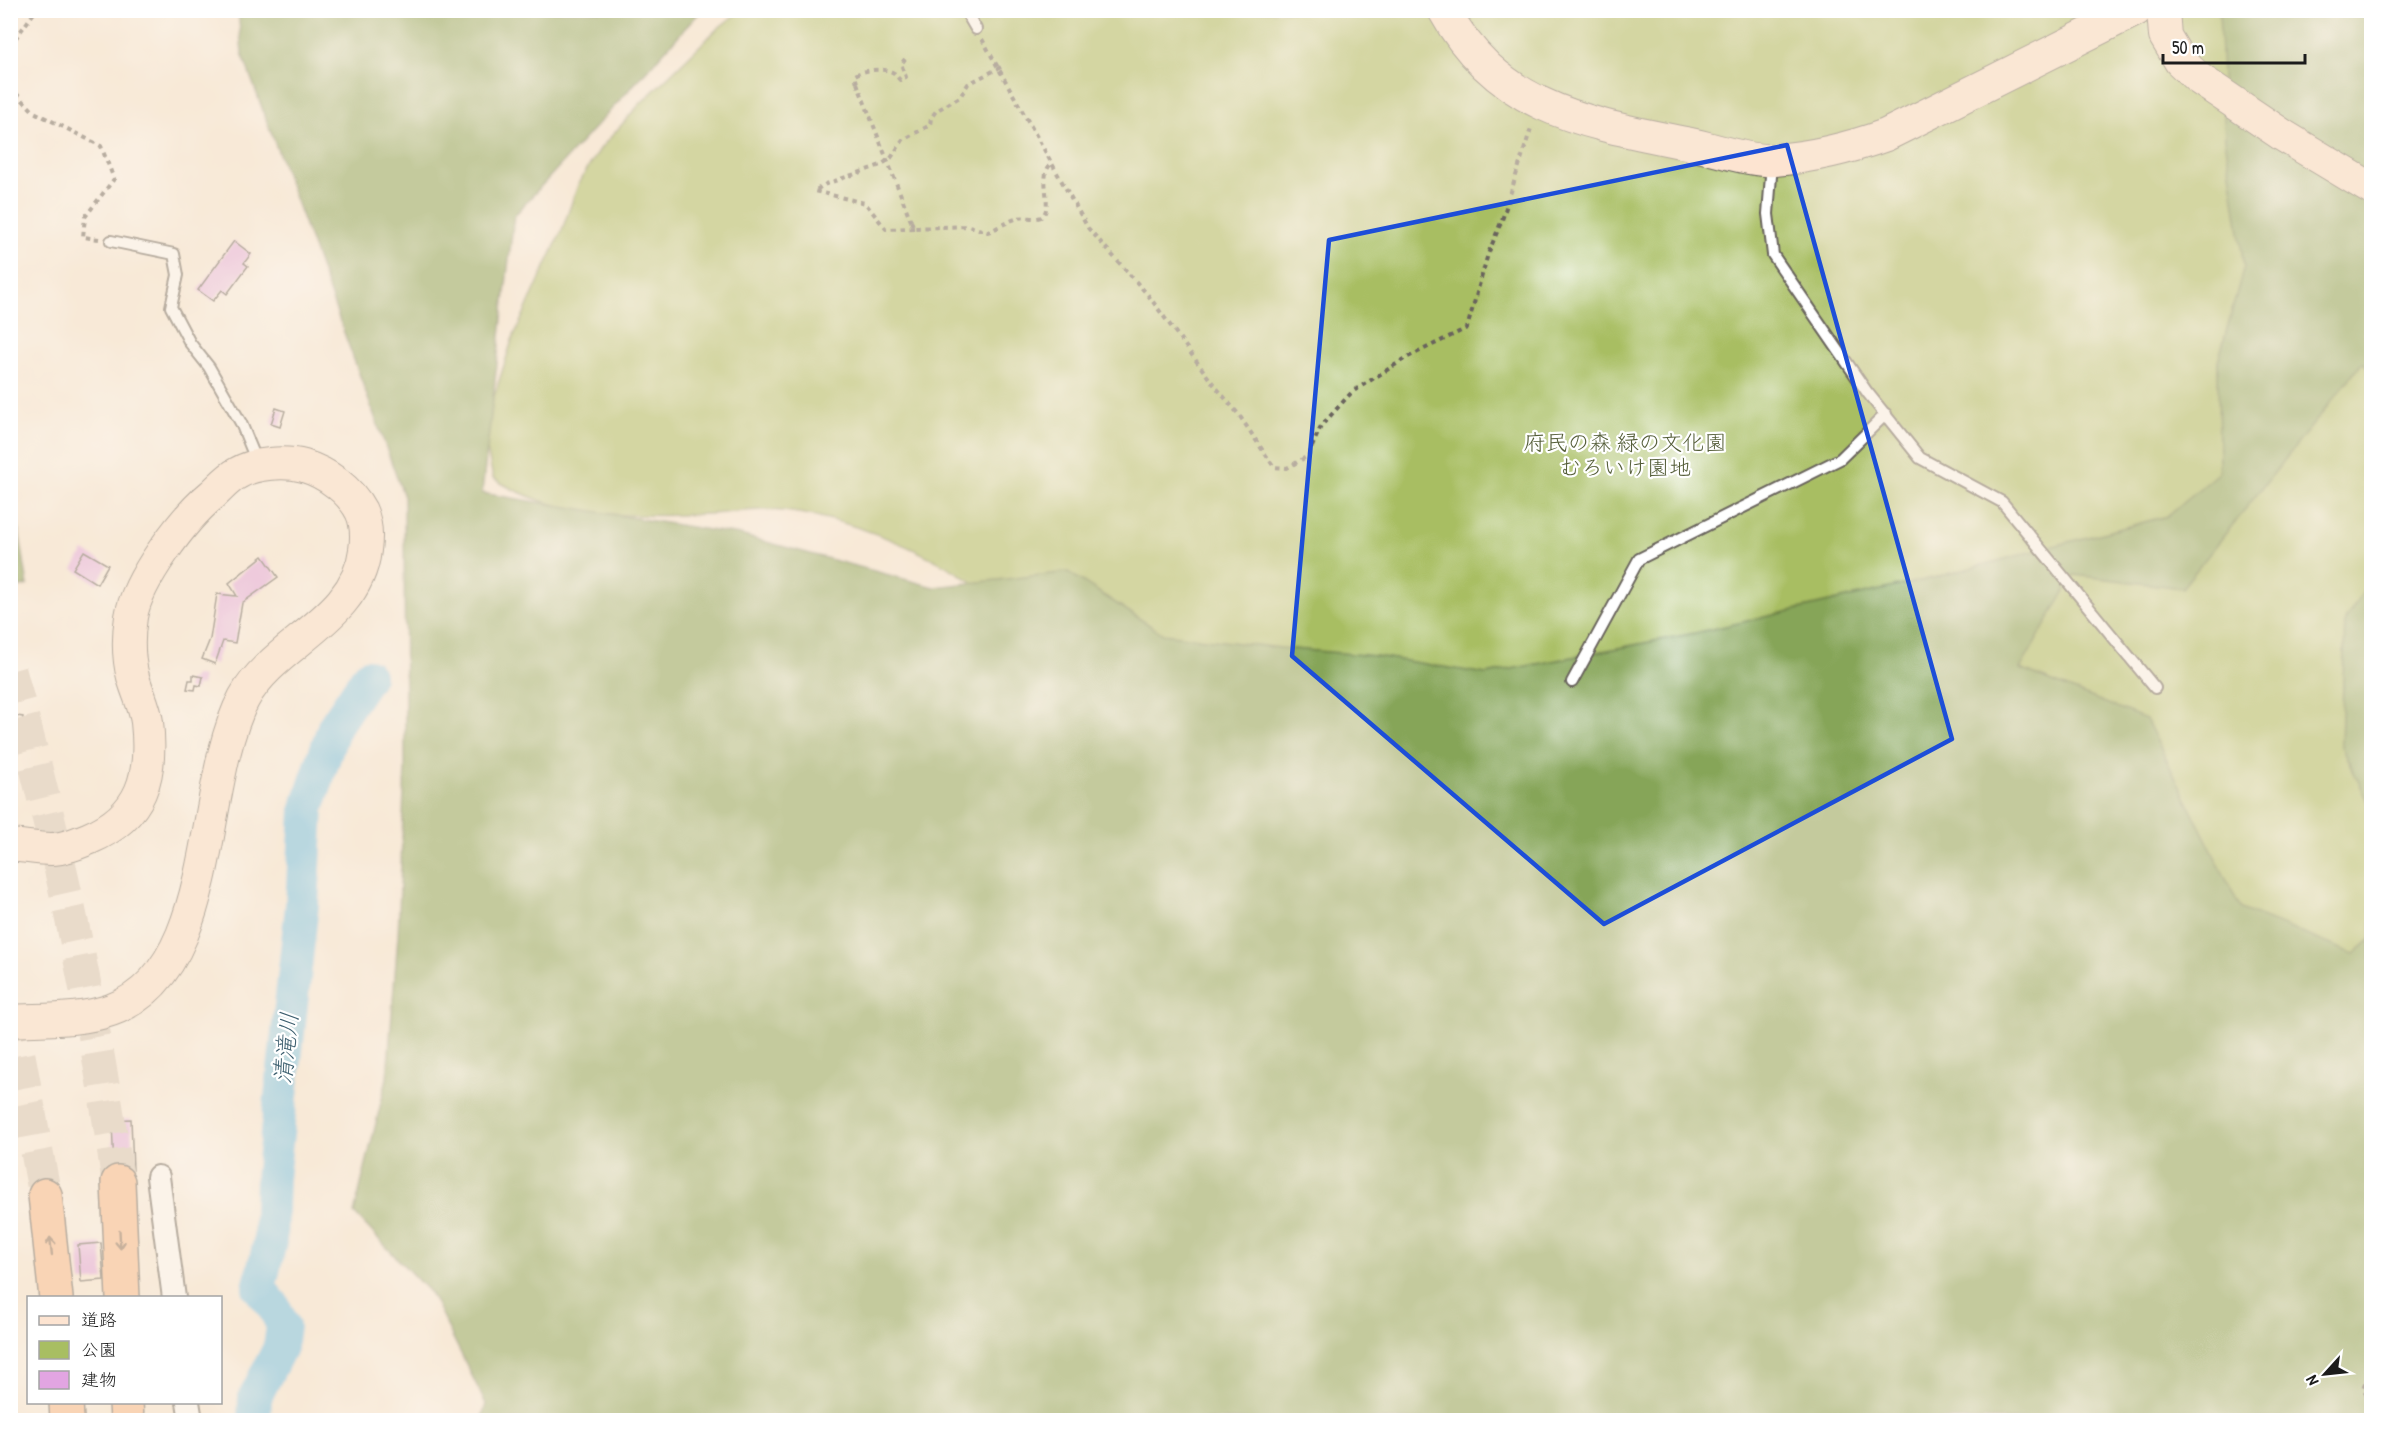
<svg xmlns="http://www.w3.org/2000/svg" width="2382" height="1431" font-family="'Patrick Hand','Klee One',sans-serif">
	<rect width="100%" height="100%" fill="#fff"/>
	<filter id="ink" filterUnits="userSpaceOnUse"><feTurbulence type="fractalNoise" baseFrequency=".0167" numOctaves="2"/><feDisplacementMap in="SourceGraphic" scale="12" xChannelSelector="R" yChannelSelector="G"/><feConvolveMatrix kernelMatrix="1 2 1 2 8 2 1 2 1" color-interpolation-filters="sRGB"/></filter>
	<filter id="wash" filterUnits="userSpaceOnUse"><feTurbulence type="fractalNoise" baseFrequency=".008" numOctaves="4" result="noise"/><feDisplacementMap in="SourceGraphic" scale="24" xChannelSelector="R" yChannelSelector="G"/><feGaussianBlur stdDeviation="1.35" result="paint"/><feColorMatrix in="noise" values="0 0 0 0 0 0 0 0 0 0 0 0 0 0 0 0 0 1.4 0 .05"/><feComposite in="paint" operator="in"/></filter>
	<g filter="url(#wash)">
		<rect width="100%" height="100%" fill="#f8e9d7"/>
		<path fill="#a8be62" stroke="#626d3f" stroke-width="1.5" d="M740,11H2371V1338L981,588C924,548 833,511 764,510C746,510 727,513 709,514C634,517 558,520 493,478L485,440L492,403L512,340L562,230L579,182L600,149L640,104L717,29Z"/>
		<g fill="#86a558" stroke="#51603a" stroke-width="1.5">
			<path d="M238,11H701L514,216L482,493L740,535L934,587L1068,572L1163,634L1281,648L1376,656L1486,674L1695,633L1933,578L2167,516L2219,472L2218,362L2244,266L2225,138L2219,11H2371V372L2363,362L2182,588L2074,575L2020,669L2146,719L2241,909L2354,954L2371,939V1420H481L486,1404L431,1294L354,1213L387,1078L398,935L405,766L404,497L242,53Z"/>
			<path d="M10,476L28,585L11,590H10Z"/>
			<path d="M2371,580H2372L2371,807L2341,746L2345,620Z"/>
		</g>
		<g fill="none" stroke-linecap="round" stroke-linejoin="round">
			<path stroke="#6dc1e9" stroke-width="34" d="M254,1420L255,1397L280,1347L283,1326L273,1305L259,1288L270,1242L272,1179L302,905L307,809L334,727L368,676"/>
		</g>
		<g id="blocks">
			<g fill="#e2a5e2">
				<path d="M234,241L251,254L244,263L248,266L227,294L222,290L213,301L198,290Z"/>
				<path d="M276,408L285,411L280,427L271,424Z"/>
				<path d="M84,551L108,565L97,584L73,569Z"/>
				<path d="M263,556L278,577L242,603L235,643L223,641L215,664L202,659L210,639L217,594L237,596L229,583Z"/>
				<path d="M193,675L203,677L201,686L196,685L195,690L187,689L189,680H193Z"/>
				<path d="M10,715L23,717L19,748L10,747Z"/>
				<path d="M131,1119L133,1170L114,1171L112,1120Z"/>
				<path d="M101,1243L104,1280L81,1282L78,1245Z"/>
			</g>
		</g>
	</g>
	<g filter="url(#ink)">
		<use href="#blocks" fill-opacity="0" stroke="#69645d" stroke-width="1.5"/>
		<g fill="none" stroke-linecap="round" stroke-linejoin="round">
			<g stroke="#d7cabb" stroke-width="33" stroke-dasharray="33 16" stroke-linecap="butt">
				<path d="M10,671C57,839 94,1009 118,1182"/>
				<path d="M10,1007L45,1195"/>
			</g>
			<defs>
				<g id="lane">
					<path d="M965,10L976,29"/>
					<path d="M1772,163L1768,214L1773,255L1867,392L1920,458L2002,502L2155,688"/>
					<path d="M111,241L174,254L178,275L171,307L190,343L209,367L241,423L257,462"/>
					<path d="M1572,682L1639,559L1840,459L1886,414"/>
				</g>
				<g id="street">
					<path d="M158,1177L174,1298"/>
					<path d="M188,1402L191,1420"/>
				</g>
				<g id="secondary">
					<path d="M1444,10C1499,111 1588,123 1690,144C1715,149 1751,162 1775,160C1814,157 1850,148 1886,135L2136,10"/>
					<path d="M2163,10L2165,36L2180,61L2198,78L2284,136L2372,189"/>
					<path d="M10,845C24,846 38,849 51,849C64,849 78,843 90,838C142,816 153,776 147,722C145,707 137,692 133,677C128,658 128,636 131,617C137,580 184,518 212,495C220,488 228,478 238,473C255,463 285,461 304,466C327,473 350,490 361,511C367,524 367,536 365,550C357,620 275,642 244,698C197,786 220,971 111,1010C80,1021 43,1019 10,1021"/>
				</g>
				<g id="highway">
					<path d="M118,1182L123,1298"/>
					<path d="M45,1195L56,1298"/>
					<path d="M66,1402L67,1420"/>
					<path d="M126,1402L127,1420"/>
				</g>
			</defs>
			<use href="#lane" stroke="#69645d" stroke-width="14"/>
			<use href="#street" stroke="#69645d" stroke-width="26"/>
			<use href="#secondary" stroke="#69645d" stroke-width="34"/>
			<use href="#highway" stroke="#69645d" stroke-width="36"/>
			<g stroke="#69645d" stroke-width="4" stroke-dasharray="4.5 4.5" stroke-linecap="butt">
				<path d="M982,39L1088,228L1148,295L1211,381L1239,415L1274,467L1287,468L1308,456L1321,426L1352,392L1406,358L1467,328L1488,254L1502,220L1532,125"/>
				<path d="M10,46L36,10"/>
				<path d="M857,83L855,75C863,70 886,67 894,73C896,75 898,78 900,80L906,77L901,64L905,59"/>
				<path d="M10,87L34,112L101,146L114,179L85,217L83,237L99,239"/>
				<path d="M911,221L914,228L969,226L988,232C998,228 1008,221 1018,218C1025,216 1035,220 1041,217C1055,208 1037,177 1051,164"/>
				<path d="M914,228L886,229L865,203L814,191L826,184L881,165L891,158L903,140L930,125L931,118L936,111L960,97L968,84L1001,67"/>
				<path d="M2372,1366L2363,1388L2372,1403"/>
			</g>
			<use href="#lane" stroke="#fff" stroke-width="10"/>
			<use href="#street" stroke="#fff" stroke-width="22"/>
			<use href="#secondary" stroke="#fde4d1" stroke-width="32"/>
			<use href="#highway" stroke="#fbbb8d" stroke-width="33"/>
			<path stroke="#69645d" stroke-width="4" stroke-dasharray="4.5 4.5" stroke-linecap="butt" d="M857,83L911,221"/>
		</g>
		<defs><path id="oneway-shaft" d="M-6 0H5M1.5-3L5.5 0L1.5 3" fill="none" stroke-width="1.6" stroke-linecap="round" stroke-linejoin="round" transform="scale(1.5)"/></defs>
		<g stroke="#8c6c54">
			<use href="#oneway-shaft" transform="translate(120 1240) rotate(87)"/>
			<use href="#oneway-shaft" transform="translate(51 1246) rotate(-96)"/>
		</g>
	</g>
	<path d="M0 0H2382V1431H0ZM1787,145L1952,739L1604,924L1292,656L1329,240Z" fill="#f8e9d7" fill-opacity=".55" fill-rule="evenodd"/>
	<path fill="none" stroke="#1d4ed8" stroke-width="4.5" stroke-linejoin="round" d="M1787,145L1952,739L1604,924L1292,656L1329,240Z"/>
	<g text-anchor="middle" stroke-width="4.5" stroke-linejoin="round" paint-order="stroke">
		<g font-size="22" fill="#545d38" stroke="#fff">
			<text x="1625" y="450">府民の森 緑の文化園<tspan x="1625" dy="25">むろいけ園地</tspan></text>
		</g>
		<g font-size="24" font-style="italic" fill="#3c5e6e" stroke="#fff">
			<text transform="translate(286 1048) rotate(-84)" y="8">清滝川</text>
		</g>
	</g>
	<rect width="2382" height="1431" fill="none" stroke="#fff" stroke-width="36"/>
	<rect x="27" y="1296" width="195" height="108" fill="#ffffff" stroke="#a4a4a4" stroke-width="1.5"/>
	<rect x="39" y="1316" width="30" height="9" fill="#fde4d1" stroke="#a4a4a4" stroke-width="1.5"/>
	<text x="81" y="1326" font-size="18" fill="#1c1c1c">道路</text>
	<rect x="39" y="1341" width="30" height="18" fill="#a8be62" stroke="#a4a4a4" stroke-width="1.5"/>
	<text x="81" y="1356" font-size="18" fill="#1c1c1c">公園</text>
	<rect x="39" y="1371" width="30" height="18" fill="#e2a5e2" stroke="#a4a4a4" stroke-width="1.5"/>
	<text x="81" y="1386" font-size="18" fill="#1c1c1c">建物</text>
	<g transform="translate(2325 1374) rotate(243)" stroke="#ffffff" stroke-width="4.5" paint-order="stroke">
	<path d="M0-4.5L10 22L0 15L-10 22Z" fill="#1c1c1c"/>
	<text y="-9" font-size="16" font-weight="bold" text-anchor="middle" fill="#1c1c1c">N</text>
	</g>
	<path d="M2163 54v9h142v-9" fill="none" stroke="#1c1c1c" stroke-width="3"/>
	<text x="2172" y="54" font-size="18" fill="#1c1c1c" stroke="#ffffff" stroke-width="4.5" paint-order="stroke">50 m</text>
</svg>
